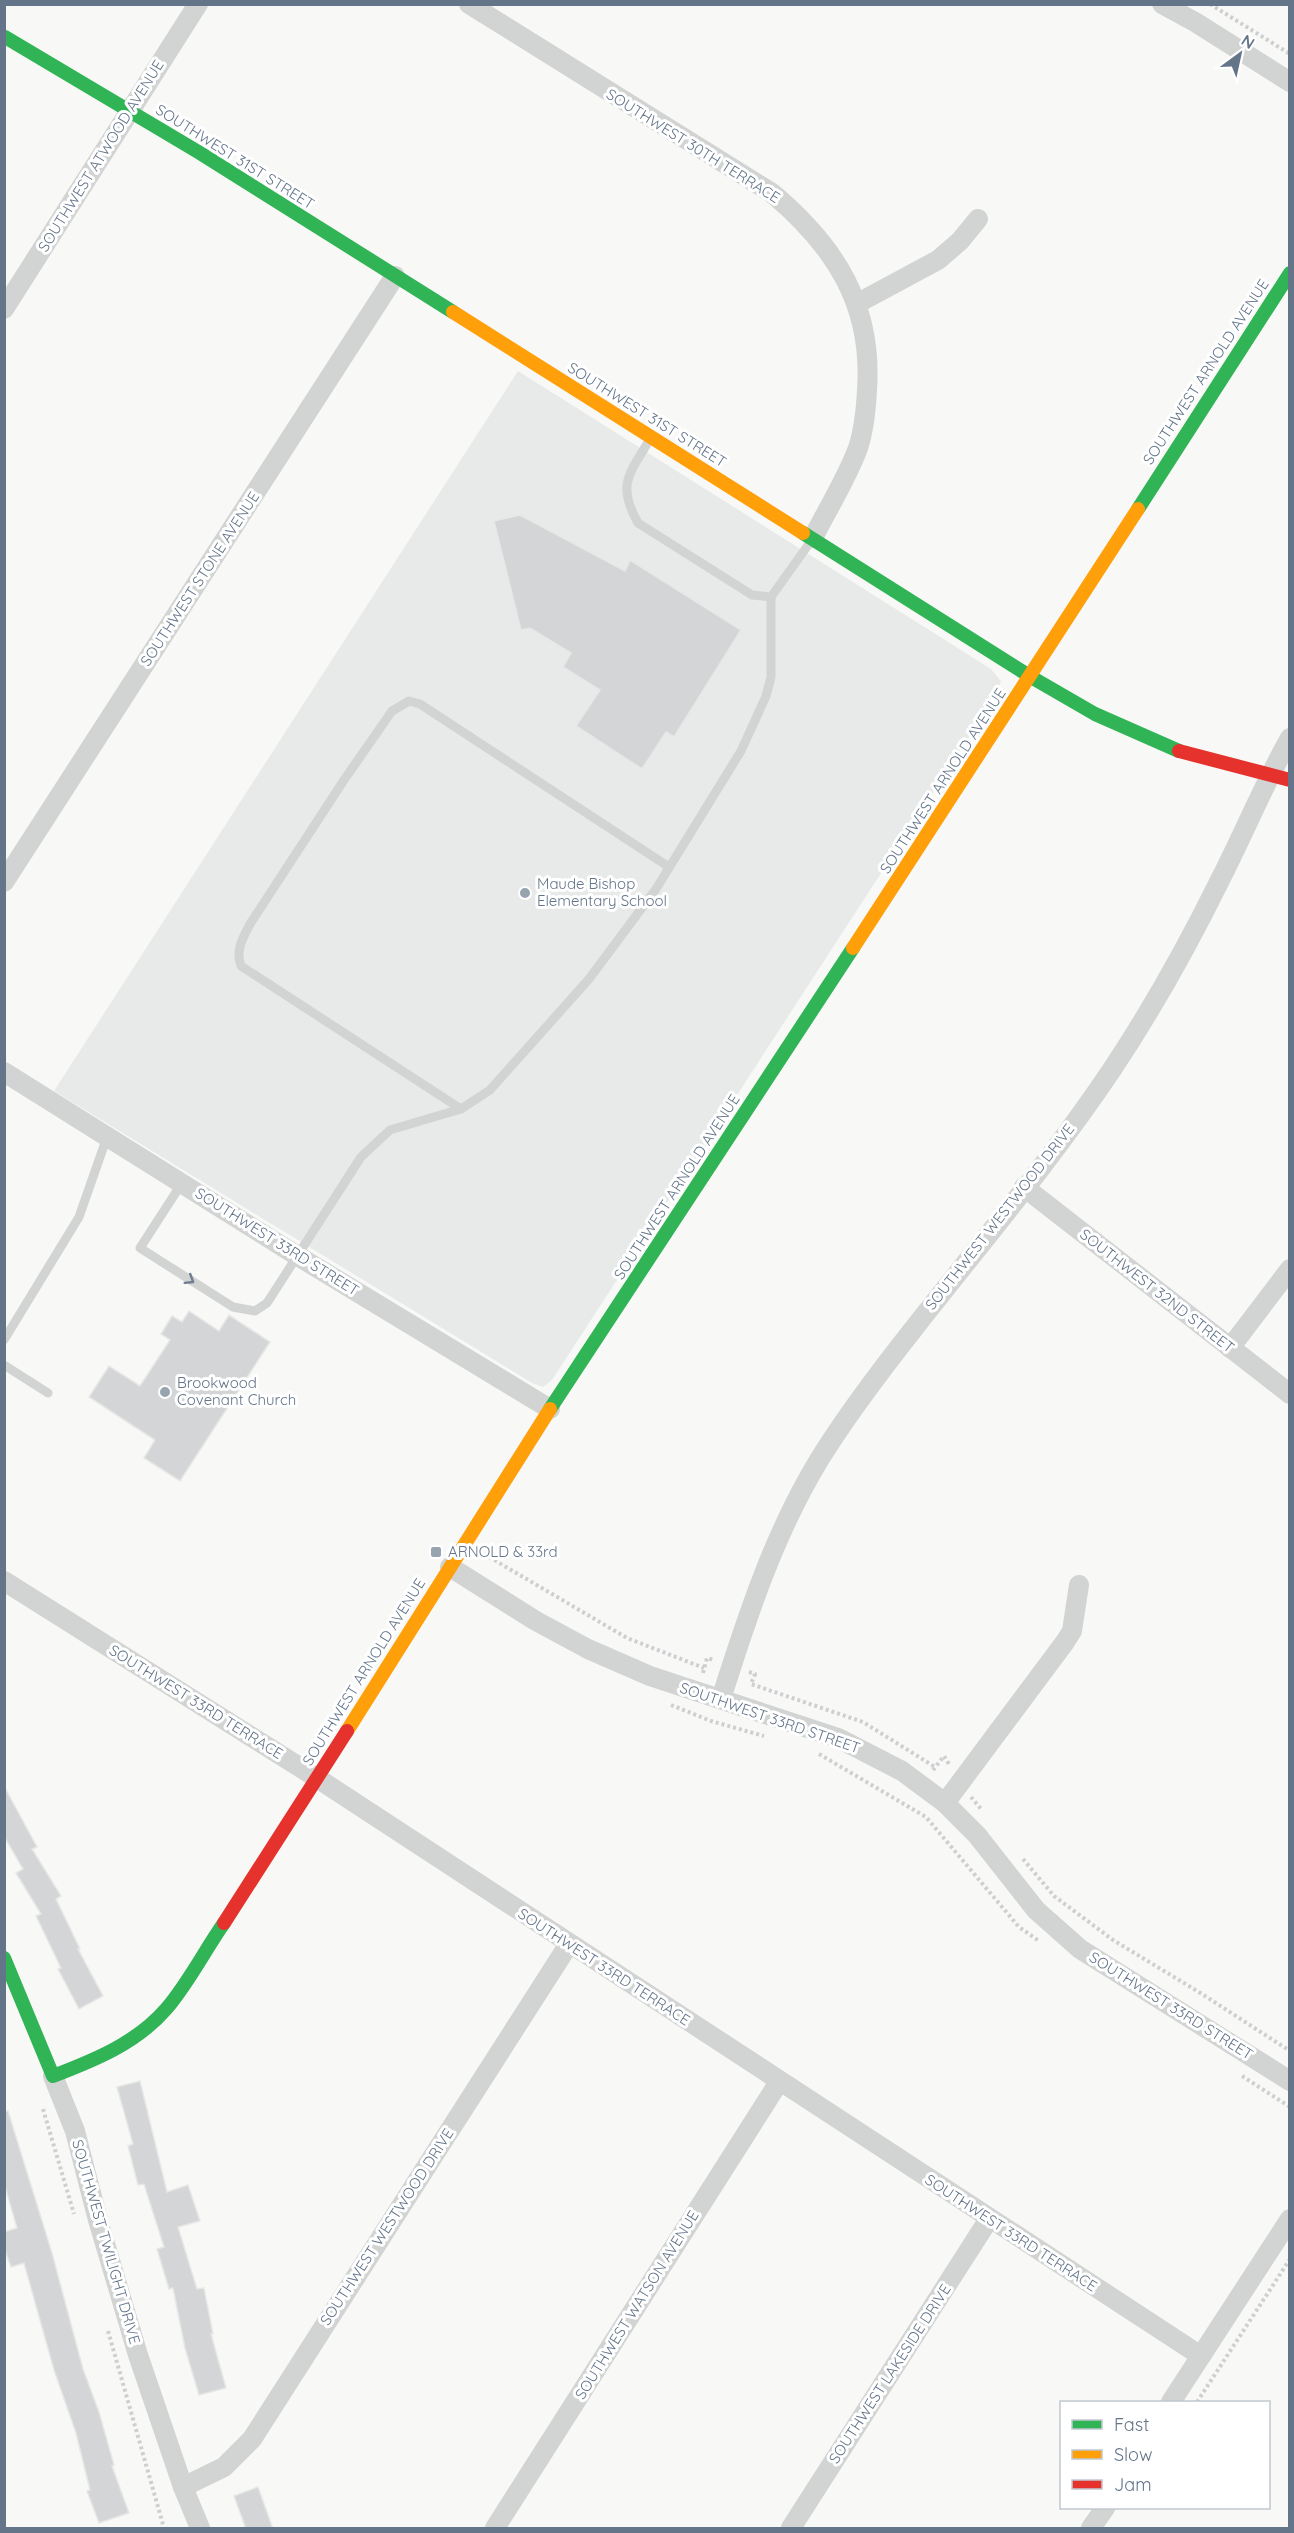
<svg xmlns="http://www.w3.org/2000/svg" width="1294" height="2533" font-family="Quicksand,sans-serif">
	<rect width="100%" height="100%" fill="#f8f8f7"/>
	<path fill="#e8e9e9" d="M518,371L991,669L1001,681L996,696L552,1380L543,1387L532,1383L54,1091Z"/>
	<g fill="#d4d5d7" stroke="#e7e7e6" stroke-width="1.5">
		<path d="M520,515L625,571L630,560L741,630L674,737L666,732L642,769L576,726L600,690L563,667L571,653L530,628L521,630L494,521Z"/>
		<path d="M189,1311L219,1331L229,1315L270,1342L180,1481L144,1458L155,1440L89,1397L109,1366L140,1386L170,1340L161,1334L172,1316L182,1322Z"/>
		<path d="M4,1786L37,1847L32,1849L61,1896L56,1899L80,1949H78L103,1996L79,2009L58,1969L61,1968L36,1916L41,1914L16,1873L23,1869L4,1836Z"/>
		<path d="M140,2081L167,2192L188,2185L200,2221L178,2227L197,2289L204,2288L213,2334H211L226,2388L199,2395L185,2348L173,2288L169,2289L157,2249L164,2247L144,2184L138,2185L128,2146L133,2144L117,2087Z"/>
		<path d="M4,2111H8L52,2253L83,2369L99,2412L114,2465L112,2466L129,2513L99,2523L87,2491L90,2490L76,2433L54,2370L24,2263L11,2267L4,2247V2232L17,2228L4,2183Z"/>
		<path d="M258,2487L273,2529H246L234,2496Z"/>
	</g>
	<g fill="none" stroke-linecap="round" stroke-linejoin="round">
		<g stroke="#cecfd1" stroke-width="4" stroke-dasharray="3 3" stroke-linecap="butt">
			<path d="M1210,4L1290,54"/>
			<path d="M484,1554L627,1638L704,1668"/>
			<path d="M749,1672L755,1674L751,1684L863,1722L935,1767"/>
			<path d="M703,1673L707,1658L714,1660"/>
			<path d="M671,1705L711,1721L764,1736"/>
			<path d="M819,1754L926,1817L1019,1927L1039,1941"/>
			<path d="M933,1770L944,1756L950,1766"/>
			<path d="M971,1797L981,1809"/>
			<path d="M1023,1859L1054,1896L1113,1940L1202,1994L1290,2051"/>
			<path d="M1242,2076L1290,2107"/>
			<path d="M43,2109L74,2214"/>
			<path d="M108,2331L164,2528"/>
			<path d="M1197,2402L1290,2259"/>
		</g>
		<g stroke="#d2d3d3" stroke-width="9">
			<path d="M650,439C630,473 616,484 638,523L752,595L771,597L811,541"/>
			<path d="M461,1109L241,966C235,950 243,938 250,924L344,780L392,711L409,701L420,704L669,867"/>
			<path d="M182,1183L140,1248L233,1307L255,1311L267,1303L361,1157L390,1130L461,1109L490,1090L589,979L656,889L741,751L766,696L771,677V597"/>
			<path d="M4,1340L79,1217L107,1137"/>
			<path d="M4,1365L48,1393"/>
		</g>
		<g stroke="#d2d3d3" stroke-width="20">
			<path d="M469,4L772,193C835,246 873,305 867,390C866,409 864,430 858,448C847,478 827,510 813,538"/>
			<path d="M1162,4L1195,22L1290,82"/>
			<path d="M858,303L938,260L960,241L978,219"/>
			<path d="M4,309L198,4"/>
			<path d="M4,882L395,276"/>
			<path d="M4,1072L296,1255L550,1409"/>
			<path d="M1024,1187L1290,1394"/>
			<path d="M1230,1348L1290,1269"/>
			<path d="M450,1567L536,1621L588,1649L650,1676L838,1738L902,1771L945,1803L977,1835L1036,1910L1080,1949L1290,2081"/>
			<path d="M4,1581L317,1778L1201,2356"/>
			<path d="M721,1699C747,1617 774,1534 819,1460C848,1413 881,1370 915,1327C981,1243 1051,1160 1111,1071C1151,1011 1188,945 1220,880C1244,833 1264,784 1290,738"/>
			<path d="M945,1803L1065,1642L1072,1631L1079,1585"/>
			<path d="M53,2076L75,2131L98,2220L138,2355L183,2487L200,2528"/>
			<path d="M1171,2402L1290,2219"/>
			<path d="M183,2487L224,2467L252,2439L569,1944"/>
			<path d="M495,2528L779,2082"/>
			<path d="M791,2528L989,2219"/>
			<path d="M1091,2528L1105,2508"/>
		</g>
		<g stroke="#30b455" stroke-width="14">
			<path d="M5,37L200,153L453,312"/>
			<path d="M1138,509L1290,273"/>
			<path d="M803,533L1031,677L1095,714L1179,751"/>
			<path d="M550,1409L853,948"/>
			<path d="M4,1958L53,2076C95,2060 137,2043 167,2008C189,1982 205,1950 224,1923"/>
		</g>
		<g stroke="#ff9f0a" stroke-width="14">
			<path d="M453,312L803,533"/>
			<path d="M853,948L1138,509"/>
			<path d="M347,1731L550,1409"/>
		</g>
		<g stroke="#e5322d" stroke-width="14">
			<path d="M1179,751L1290,780"/>
			<path d="M224,1923L347,1731"/>
		</g>
	</g>
	<defs><path id="oneway-chevron" d="M-2-3.5L2.5 0L-2 3.5" fill="none" stroke-width="1.6" stroke-linecap="round" stroke-linejoin="round" transform="scale(1.5)"/></defs>
	<use stroke="#6f7e91" href="#oneway-chevron" transform="translate(190 1280) rotate(32)"/>
	<g fill="#98a3b0" stroke="#fff" stroke-width="2">
		<circle cx="525" cy="893" r="6"/>
		<circle cx="165" cy="1392" r="6"/>
		<rect x="430" y="1546" width="12" height="12" rx="3"/>
	</g>
	<g text-anchor="middle" stroke-width="6" stroke-linejoin="round" paint-order="stroke">
		<g font-size="15" fill="#64758a" stroke="#fff">
			<text transform="translate(693 146) rotate(32)" y="5">SOUTHWEST 30TH TERRACE</text>
			<text transform="translate(101 156) rotate(-58)" y="5">SOUTHWEST ATWOOD AVENUE</text>
			<text transform="translate(235 157) rotate(32)" y="5">SOUTHWEST 31ST STREET</text>
			<text transform="translate(1206 372) rotate(-57)" y="5">SOUTHWEST ARNOLD AVENUE</text>
			<text transform="translate(647 415) rotate(32)" y="5">SOUTHWEST 31ST STREET</text>
			<text transform="translate(200 579) rotate(-57)" y="5">SOUTHWEST STONE AVENUE</text>
			<text transform="translate(943 781) rotate(-57)" y="5">SOUTHWEST ARNOLD AVENUE</text>
			<text transform="translate(677 1187) rotate(-57)" y="5">SOUTHWEST ARNOLD AVENUE</text>
			<text transform="translate(1000 1217) rotate(-52)" y="5">SOUTHWEST WESTWOOD DRIVE</text>
			<text transform="translate(277 1242) rotate(32)" y="5">SOUTHWEST 33RD STREET</text>
			<text transform="translate(1157 1291) rotate(38)" y="5">SOUTHWEST 32ND STREET</text>
			<text transform="translate(364 1672) rotate(-58)" y="5">SOUTHWEST ARNOLD AVENUE</text>
			<text transform="translate(196 1702) rotate(32)" y="5">SOUTHWEST 33RD TERRACE</text>
			<text transform="translate(770 1718) rotate(19)" y="5">SOUTHWEST 33RD STREET</text>
			<text transform="translate(604 1967) rotate(33)" y="5">SOUTHWEST 33RD TERRACE</text>
			<text transform="translate(1171 2006) rotate(32)" y="5">SOUTHWEST 33RD STREET</text>
			<text transform="translate(387 2227) rotate(-57)" y="5">SOUTHWEST WESTWOOD DRIVE</text>
			<text transform="translate(1011 2233) rotate(33)" y="5">SOUTHWEST 33RD TERRACE</text>
			<text transform="translate(106 2242) rotate(74)" y="5">SOUTHWEST TWILIGHT DRIVE</text>
			<text transform="translate(637 2305) rotate(-58)" y="5">SOUTHWEST WATSON AVENUE</text>
			<text transform="translate(890 2374) rotate(-57)" y="5">SOUTHWEST LAKESIDE DRIVE</text>
		</g>
		<g font-size="15" fill="#64758a" stroke="#fff" text-anchor="start">
			<text x="537" y="889">Maude Bishop<tspan x="537" dy="17">Elementary School</tspan></text>
			<text x="177" y="1388">Brookwood<tspan x="177" dy="17">Covenant Church</tspan></text>
			<text x="448" y="1557">ARNOLD &amp; 33rd</text>
		</g>
	</g>
	<rect width="1294" height="2533" fill="none" stroke="#64758a" stroke-width="12"/>
	<rect x="1060" y="2401" width="210" height="108" fill="#ffffff" stroke="#c1c8d0" stroke-width="1.5"/>
	<rect x="1072" y="2420" width="30" height="9" fill="#30b455" stroke="#c1c8d0" stroke-width="1.5"/>
	<text x="1114" y="2431" font-size="18" fill="#64758a">Fast</text>
	<rect x="1072" y="2450" width="30" height="9" fill="#ff9f0a" stroke="#c1c8d0" stroke-width="1.5"/>
	<text x="1114" y="2461" font-size="18" fill="#64758a">Slow</text>
	<rect x="1072" y="2480" width="30" height="9" fill="#e5322d" stroke="#c1c8d0" stroke-width="1.5"/>
	<text x="1114" y="2491" font-size="18" fill="#64758a">Jam</text>
	<g transform="translate(1240 54) rotate(33)" stroke="#ffffff" stroke-width="4.5" paint-order="stroke">
	<path d="M0-4.5L10 22L0 15L-10 22Z" fill="#64758a"/>
	<text y="-9" font-size="16" font-weight="bold" text-anchor="middle" fill="#64758a">N</text>
	</g>
</svg>
